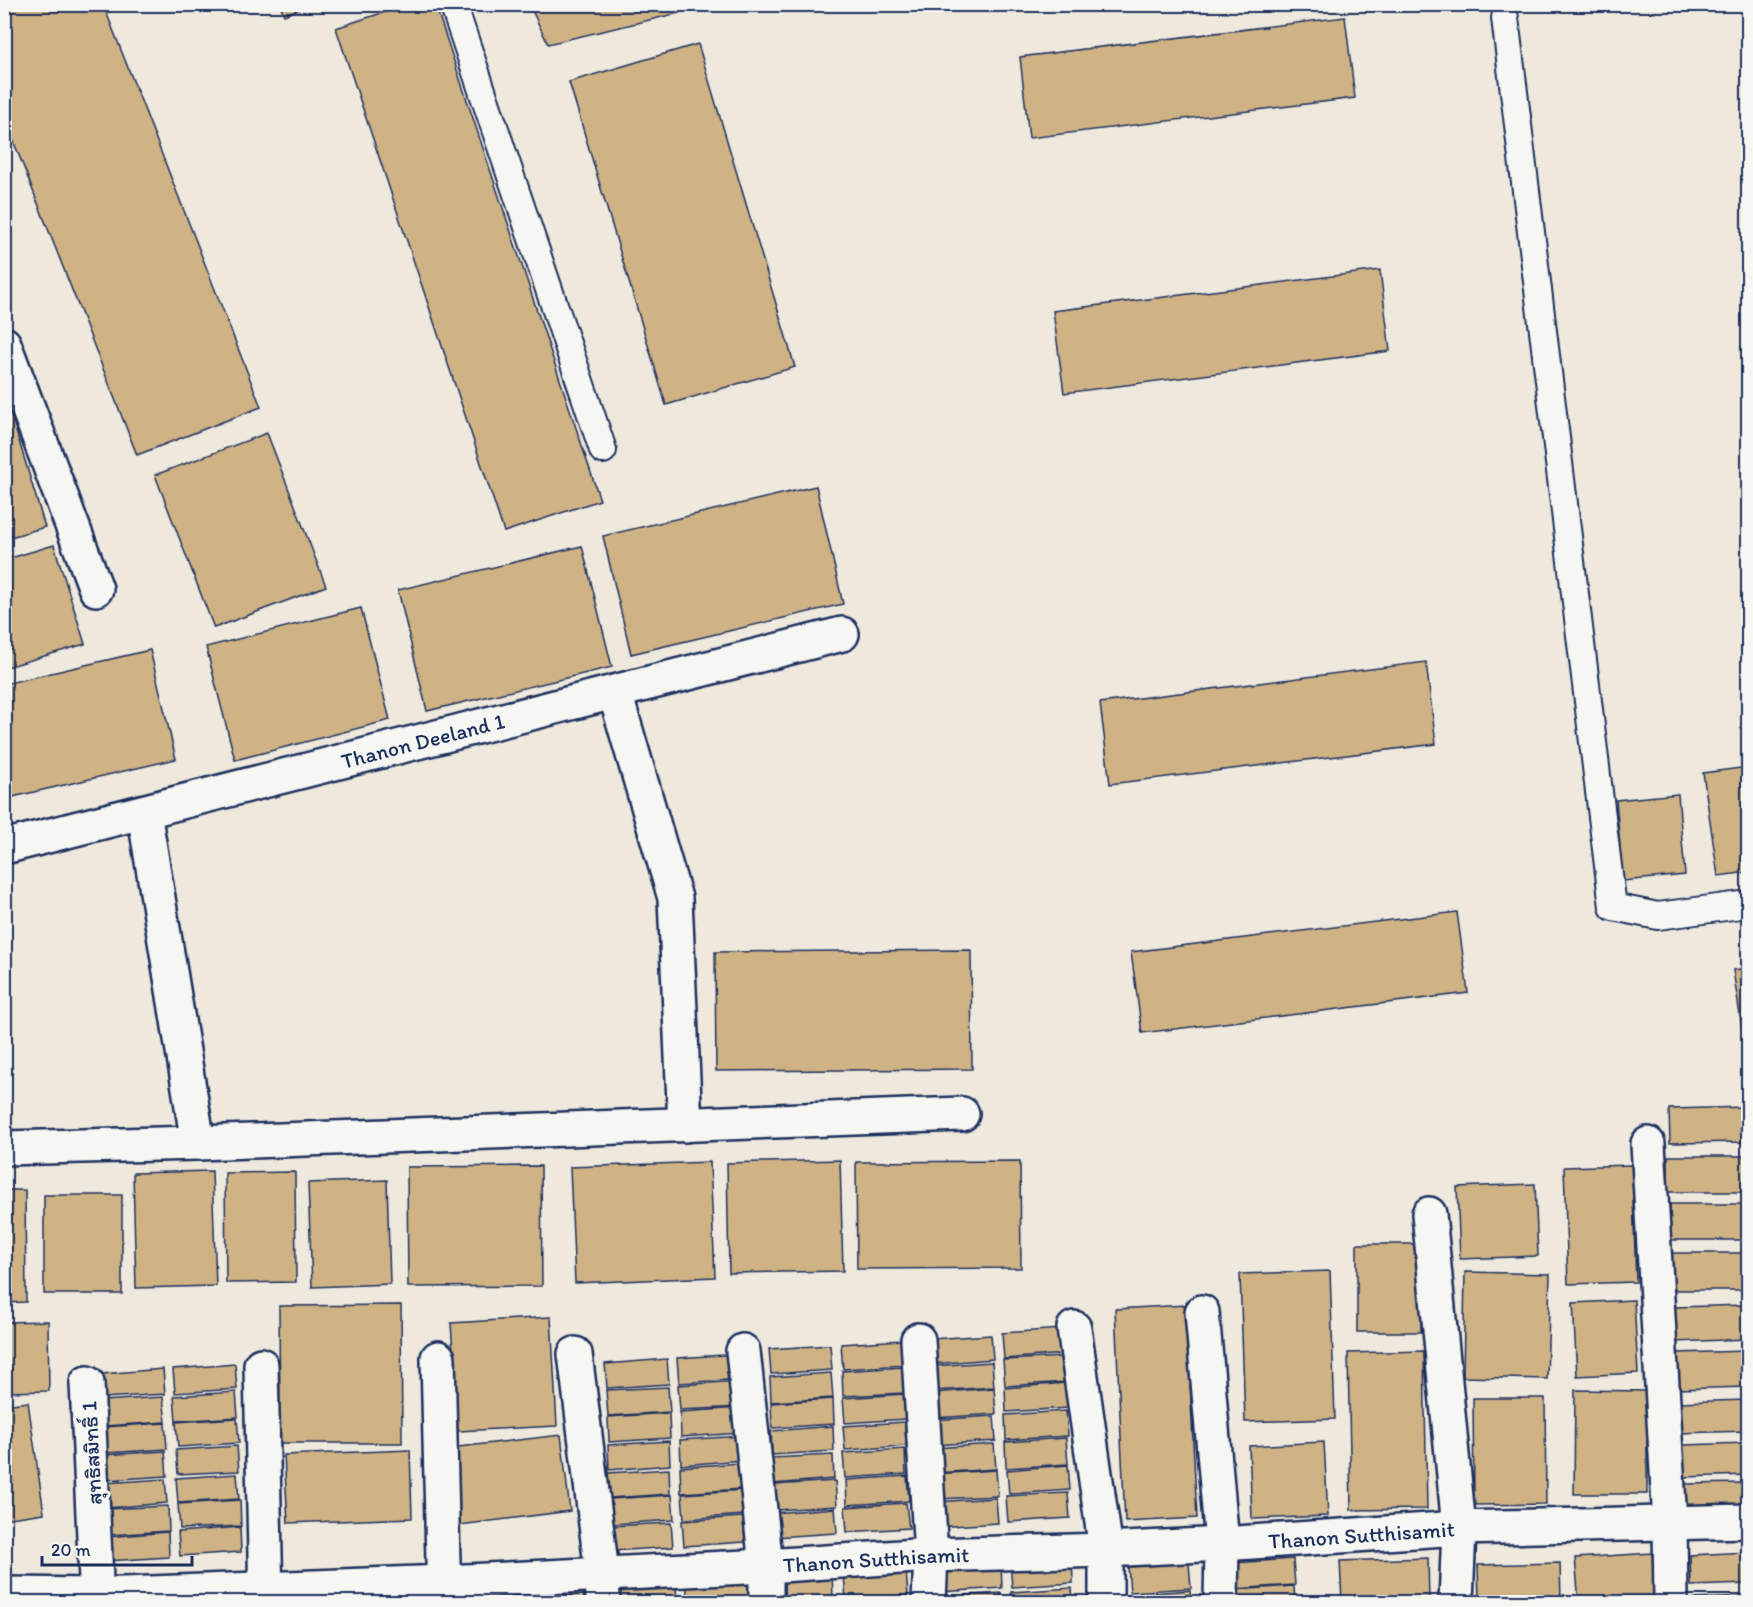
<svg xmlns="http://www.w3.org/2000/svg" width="1753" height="1607" font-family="Itim,'Playpen Sans Thai',sans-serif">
	<rect width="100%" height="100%" fill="#eee9dc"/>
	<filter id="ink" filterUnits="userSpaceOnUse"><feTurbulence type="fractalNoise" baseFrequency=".0167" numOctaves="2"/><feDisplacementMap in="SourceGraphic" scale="12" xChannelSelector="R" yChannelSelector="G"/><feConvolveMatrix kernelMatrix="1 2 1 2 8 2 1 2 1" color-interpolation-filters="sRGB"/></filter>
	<g filter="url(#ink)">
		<g fill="#d0b385" stroke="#1b2f5e" stroke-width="1.5">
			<path d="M4,4H103L261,407L137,455L4,117Z"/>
			<path d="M280,4H312L284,15Z"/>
			<path d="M409,4H435L600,500L504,532L336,28Z"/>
			<path d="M529,4H674L679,13L548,44Z"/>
			<path d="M1345,17L1355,98L1029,138L1020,57Z"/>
			<path d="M698,44L795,367L666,405L569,82Z"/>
			<path d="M1380,270L1390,351L1064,393L1053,311Z"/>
			<path d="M9,408L45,527L4,539V410Z"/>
			<path d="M267,433L326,586L214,628L155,475Z"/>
			<path d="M816,486L843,604L631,654L603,536Z"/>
			<path d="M54,545L85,644L4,668V560Z"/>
			<path d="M582,546L612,667L427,711L398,590Z"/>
			<path d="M361,608L390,720L235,760L206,647Z"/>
			<path d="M150,650L176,759L4,799V684Z"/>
			<path d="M1426,662L1436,744L1110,784L1100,703Z"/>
			<path d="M1748,767V872L1718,876L1703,773Z"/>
			<path d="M1678,794L1685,875L1623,881L1616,800Z"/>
			<path d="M1457,912L1468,993L1142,1033L1131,952Z"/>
			<path d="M971,950L972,1069L716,1071L715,952Z"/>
			<path d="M1748,968V1060L1747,1061L1733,970Z"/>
			<path d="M1748,1107V1142L1670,1143L1669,1109Z"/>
			<rect x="1668" y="1156" width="80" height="36"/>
			<path d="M840,1160L843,1271L729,1273L727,1163Z"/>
			<path d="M1020,1161L1021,1268L857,1269L856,1162Z"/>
			<path d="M710,1162L715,1277L575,1283L570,1167Z"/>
			<path d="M1632,1165L1636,1282L1568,1284L1564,1167Z"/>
			<path d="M541,1166L542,1286L408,1287L407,1167Z"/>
			<path d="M212,1171L216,1286L136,1288L133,1173Z"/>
			<path d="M295,1172L296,1282L226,1283L225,1173Z"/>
			<path d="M387,1180L390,1284L312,1287L308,1183Z"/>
			<path d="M1535,1184L1538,1256L1460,1259L1457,1187Z"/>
			<path d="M4,1190H25L26,1302L4,1303Z"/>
			<rect x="44" y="1195" width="78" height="99"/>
			<rect x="1670" y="1204" width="78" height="36"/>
			<rect x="1357" y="1244" width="64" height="88"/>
			<rect x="1672" y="1253" width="76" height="37"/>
			<path d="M1330,1271L1335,1419L1245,1422L1240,1274Z"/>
			<path d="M1465,1272L1550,1274L1547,1379L1463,1377Z"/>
			<path d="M1634,1300L1638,1373L1577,1376L1573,1303Z"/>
			<path d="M401,1305L402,1443H280L279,1306Z"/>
			<path d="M1186,1305L1197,1518L1125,1522L1115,1309Z"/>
			<path d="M1748,1305V1339L1675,1342V1307Z"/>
			<path d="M551,1317L557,1426L458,1431L451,1323Z"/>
			<path d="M48,1321L49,1391L4,1392V1322Z"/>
			<path d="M1063,1329L1065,1354L1004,1359L1002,1333Z"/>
			<path d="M991,1335L993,1359L932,1364L930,1339Z"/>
			<path d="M902,1340L904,1365L843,1369L841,1344Z"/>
			<path d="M830,1345L832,1370L771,1374L769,1349Z"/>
			<path d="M1424,1351L1427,1509L1351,1510L1348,1353Z"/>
			<path d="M1748,1351V1387L1675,1389V1353Z"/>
			<path d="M739,1354L741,1379L679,1383L677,1358Z"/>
			<path d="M1065,1357L1067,1382L1005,1386L1003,1360Z"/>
			<path d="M667,1359L669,1384L607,1388L605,1364Z"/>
			<path d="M992,1362L994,1387L933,1391L931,1366Z"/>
			<path d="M235,1364L237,1389L175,1393L173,1369Z"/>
			<path d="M903,1367L905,1393L843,1396L842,1371Z"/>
			<path d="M163,1369L165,1394L103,1398L101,1374Z"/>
			<path d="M831,1373L833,1398L771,1402L770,1377Z"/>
			<path d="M740,1381L742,1407L680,1410L678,1385Z"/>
			<path d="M1066,1383L1068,1408L1006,1412L1005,1388Z"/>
			<path d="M668,1387L670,1412L608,1416L606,1390Z"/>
			<path d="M994,1388L996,1414L934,1418L933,1393Z"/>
			<path d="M1575,1390L1647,1391V1494H1574Z"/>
			<path d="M236,1392L238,1417L176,1421L174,1396Z"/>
			<path d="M905,1394L906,1419L845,1423L843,1398Z"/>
			<path d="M163,1397L166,1422L104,1426L102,1401Z"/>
			<path d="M1473,1398H1545L1546,1504L1474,1505Z"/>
			<path d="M833,1399L834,1424L772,1428L771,1403Z"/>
			<path d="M1748,1400V1431L1678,1433L1677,1402Z"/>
			<path d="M28,1402L44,1513L4,1519V1405Z"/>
			<path d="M741,1408L742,1433L681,1437L680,1412Z"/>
			<path d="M1066,1411L1068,1436L1006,1440L1005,1415Z"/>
			<path d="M669,1413L670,1438L609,1442L608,1417Z"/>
			<path d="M994,1416L996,1441L934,1445L933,1420Z"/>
			<path d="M237,1418L239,1443L178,1447L176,1422Z"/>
			<path d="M905,1422L906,1446L845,1450L843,1426Z"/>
			<path d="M165,1423L167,1449L106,1453L104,1427Z"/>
			<path d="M833,1426L834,1451L772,1455L771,1431Z"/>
			<path d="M561,1435L570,1511L460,1525L450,1448Z"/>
			<path d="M741,1436L742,1460L681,1465L680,1440Z"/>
			<path d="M1066,1438L1068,1464L1006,1468L1005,1442Z"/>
			<path d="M669,1441L670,1465L609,1470L608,1445Z"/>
			<path d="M1324,1442L1328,1516L1252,1519L1249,1446Z"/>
			<path d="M1748,1443V1475L1683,1477L1682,1445Z"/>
			<path d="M994,1444L996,1469L934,1473L933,1448Z"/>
			<path d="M237,1446L239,1471L178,1474L176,1450Z"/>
			<path d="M905,1449L906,1474L845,1478L843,1453Z"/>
			<path d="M410,1450L412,1518L288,1523L284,1455Z"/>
			<path d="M165,1451L167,1476L106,1480L104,1455Z"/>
			<path d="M833,1455L834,1479L772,1484L771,1458Z"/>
			<path d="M741,1463L742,1489L681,1493L680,1467Z"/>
			<path d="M1068,1465L1070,1490L1009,1494L1007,1470Z"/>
			<path d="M669,1469L670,1494L609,1498L608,1473Z"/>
			<path d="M996,1470L998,1496L937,1499L935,1474Z"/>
			<path d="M237,1474L239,1499L178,1503L176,1478Z"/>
			<path d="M907,1476L909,1501L847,1505L846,1480Z"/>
			<path d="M165,1479L167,1503L106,1508L104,1483Z"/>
			<path d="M835,1481L837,1506L776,1510L774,1485Z"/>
			<path d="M1748,1483V1519L1685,1521V1484Z"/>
			<path d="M744,1490L746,1515L684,1519L682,1494Z"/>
			<path d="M1068,1493L1070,1518L1008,1522L1006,1496Z"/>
			<path d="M672,1495L674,1520L612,1524L610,1499Z"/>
			<path d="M996,1498L998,1523L936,1527L934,1502Z"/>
			<path d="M240,1500L241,1526L180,1529L178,1504Z"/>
			<path d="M906,1503L909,1528L847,1532L845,1507Z"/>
			<path d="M168,1506L169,1531L108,1535L106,1509Z"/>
			<path d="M835,1508L837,1533L775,1537L773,1513Z"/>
			<path d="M743,1517L745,1542L684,1546L682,1521Z"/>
			<path d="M671,1523L673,1547L612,1551L610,1526Z"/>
			<path d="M240,1527L241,1552L180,1556L178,1532Z"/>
			<path d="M168,1532L169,1557L107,1561L106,1537Z"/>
			<path d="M1748,1552V1584L1691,1586L1690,1555Z"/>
			<path d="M1652,1553L1656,1602H1579L1575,1558Z"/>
			<path d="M1072,1558L1073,1583L1012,1587L1010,1562Z"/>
			<path d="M1428,1558L1429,1602H1342L1340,1561Z"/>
			<path d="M1293,1559L1295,1585L1233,1589L1231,1563Z"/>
			<path d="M1001,1562L1002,1588L940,1592L938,1566Z"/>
			<path d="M1189,1563L1191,1588L1130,1592L1128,1567Z"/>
			<path d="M1560,1563L1561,1602H1479L1478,1565Z"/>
			<path d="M906,1570L908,1595L846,1599L844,1574Z"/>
			<path d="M832,1572L833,1598L772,1602L771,1576Z"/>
			<path d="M747,1577L749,1602H688L686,1581Z"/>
			<path d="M676,1585L677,1602H616L615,1589Z"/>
			<path d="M583,1586L584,1602H522L521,1590Z"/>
			<path d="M1294,1586L1295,1602H1233L1232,1590Z"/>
			<path d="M1072,1588L1073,1602H1012L1011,1592Z"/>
			<path d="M512,1589L513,1602H450V1593Z"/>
			<path d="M1190,1590L1191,1602H1129V1595Z"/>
			<path d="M1001,1593V1602H940L939,1597Z"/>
			<path d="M1748,1597V1602H1692V1599Z"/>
			<path d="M416,1600V1602H383Z"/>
			<path d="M906,1600V1602H862Z"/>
		</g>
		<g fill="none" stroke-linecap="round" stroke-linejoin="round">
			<defs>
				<g id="service">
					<path d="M453,4L603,450"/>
					<path d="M1505,18L1613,907L1658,916L1748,904"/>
				</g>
				<g id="minor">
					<path d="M4,344L96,589"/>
					<path d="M615,693L675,898L685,1125"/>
					<path d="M144,812L198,1143"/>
					<path id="s1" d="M4,847L842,634"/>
					<path d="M1648,1144L1670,1523L1671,1602"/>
					<path d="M4,1148L198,1143L962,1114"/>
					<path d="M1429,1214L1459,1528L1456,1602"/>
					<path d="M1202,1312L1222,1544L1221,1602"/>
					<path d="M1074,1328L1106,1550V1602"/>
					<path d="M918,1340L931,1555L929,1602"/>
					<path d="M743,1351L766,1566V1602"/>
					<path d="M575,1354L602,1573L603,1602"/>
					<path d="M438,1358L444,1602"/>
					<path d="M261,1365L266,1602"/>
					<path d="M87,1383L97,1602"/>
					<path id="s2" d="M4,1594L97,1595L445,1582L766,1566L931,1555L1106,1550L1222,1544L1459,1528L1748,1521"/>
				</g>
			</defs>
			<use href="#service" stroke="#1b2f5e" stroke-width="30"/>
			<use href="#minor" stroke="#1b2f5e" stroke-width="38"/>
			<use href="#service" stroke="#f6f6f2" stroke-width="26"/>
			<use href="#minor" stroke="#f6f6f2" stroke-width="33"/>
		</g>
	</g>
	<g text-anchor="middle" stroke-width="6" stroke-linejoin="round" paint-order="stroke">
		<g font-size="22" fill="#1b2f5e" stroke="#f6f6f2">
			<text dy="8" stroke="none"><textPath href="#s1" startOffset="432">Thanon Deeland 1</textPath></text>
			<text transform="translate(91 1453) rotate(-93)" y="8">สุทธิสมิทธิ์ 1</text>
			<text dy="8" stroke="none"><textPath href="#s2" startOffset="1359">Thanon Sutthisamit</textPath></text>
			<text dy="8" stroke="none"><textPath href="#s2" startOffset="873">Thanon Sutthisamit</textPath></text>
		</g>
	</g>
	<rect width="1753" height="1607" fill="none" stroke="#f6f6f2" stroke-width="24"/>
	<rect x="12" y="12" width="1729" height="1583" fill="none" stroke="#1b2f5e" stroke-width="2" filter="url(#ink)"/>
	<path d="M42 1556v9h150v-9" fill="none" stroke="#1b2f5e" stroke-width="3"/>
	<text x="51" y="1556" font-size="18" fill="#1b2f5e" stroke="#f6f6f2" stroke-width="4.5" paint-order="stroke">20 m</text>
</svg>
